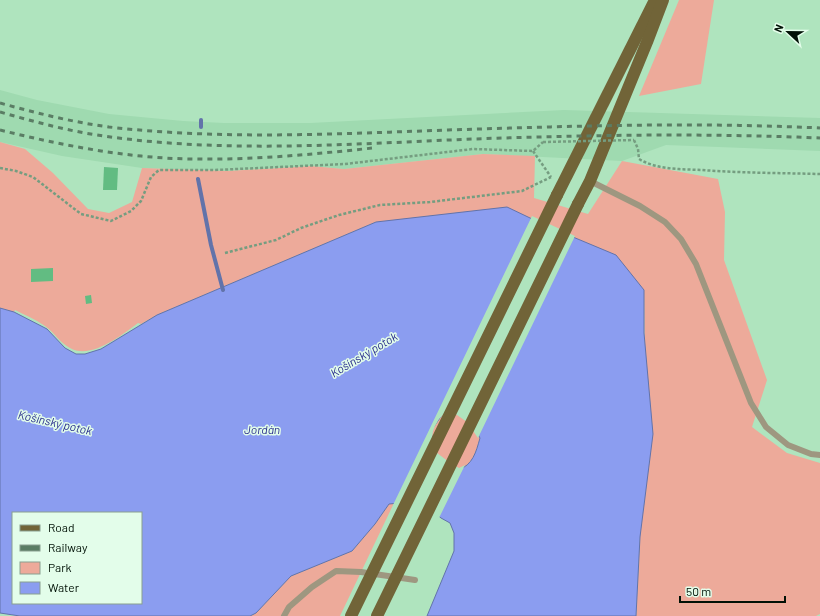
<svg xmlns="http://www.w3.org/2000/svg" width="820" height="616" font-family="Barlow,sans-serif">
	<rect width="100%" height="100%" fill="#afe4be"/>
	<path fill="#9fdab0" d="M0,90L37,100L109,114L183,121L224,123H310L564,110L820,118V151L666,145L622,161L483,154L344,169L311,166L227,171L142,168L62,156L0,142Z"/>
	<g fill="#edaa9a">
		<path d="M679,0H714L701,84L639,96Z"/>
		<path d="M0,142L25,149L53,173L88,209L109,213L132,202L142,168L227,171L311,166L344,169L483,154L535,156L534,198L588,214L622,161L718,179L725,212L724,260L767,380L752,427L787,453L820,463V614L816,616H636C642,508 646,399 644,290L376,222L157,315L141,324L138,323C122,335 91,360 70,348C60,343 54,332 45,326C35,319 25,315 15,310L14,312L0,308Z"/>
		<path d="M444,412L458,413L473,426L480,438C476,452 473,465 458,470L435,455L431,431Z"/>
		<path d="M394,503L340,616H250L256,613L291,576L352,551L375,524L389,504Z"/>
	</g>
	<path fill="#8b9df0" stroke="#6273aa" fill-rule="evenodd" d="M507,207L549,227L616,255L644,290V333L653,434L640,537L636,616H427L454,551V533L450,523L441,518L421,501L389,504L375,524L352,551L291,576L256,613L250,616H20L0,613V308L14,312L47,329L65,348L76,354H85L101,349L157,315L376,222ZM444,412L458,413L473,426L480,438C476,452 473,465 458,470L435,455L431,431ZM13,513H141V603H13Z"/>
	<path fill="#afe4be" d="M532,216L575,236L478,438L467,422L457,415L449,412L445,413L439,419L435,426L433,431L431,445L437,453L449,462L459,468L465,465L439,518L421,503L393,505Z"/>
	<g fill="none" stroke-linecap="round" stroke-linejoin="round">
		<g stroke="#6273aa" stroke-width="4">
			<path d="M201,120V127"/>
			<path d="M198,179L211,245L223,290"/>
		</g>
	</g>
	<g fill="#62bc82">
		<path d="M104,167L118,168L117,190H103Z"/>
		<path d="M53,268V281L31,282V269Z"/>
		<path d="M91,295L92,303L86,304L85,296Z"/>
	</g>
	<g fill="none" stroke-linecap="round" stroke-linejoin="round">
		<g stroke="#759d80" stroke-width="2.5" stroke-dasharray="3 2" stroke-linecap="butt">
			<path d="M634,140L638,149L639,159C657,170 681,169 702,170C741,173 781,173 820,174"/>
			<path d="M533,151L551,177"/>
			<path d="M0,168L16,171L33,177L81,214L111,221L131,211L141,201L151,177L159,170H215L345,164L473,149L533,151L543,142"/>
			<path d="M225,253L276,240L301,228L339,215L380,205L430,202L522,191L551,177"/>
		</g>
		<g stroke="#9e9780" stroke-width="6">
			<path d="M590,181L640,206L665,222L681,239L696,264L751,403L766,427L788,445L811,454L820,455"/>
			<path d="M284,616L289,607L312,587L336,571L361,572L415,580"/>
		</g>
		<g stroke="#716438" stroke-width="12">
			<path d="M557,195L655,0"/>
			<path d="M578,204L590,181L647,42L663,0"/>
		</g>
		<g stroke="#5a7d64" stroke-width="3" stroke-dasharray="5 5" stroke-linecap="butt">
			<path d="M0,103C36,113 72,122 109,127C222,140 335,134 448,130C572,126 696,122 820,128"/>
			<path d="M0,112C32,121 64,130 97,135C221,154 348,144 473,139C588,135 704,133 820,138"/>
			<path d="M0,130C65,146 131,159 198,159C256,160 315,154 373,148"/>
		</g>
		<path stroke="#759d80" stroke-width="2.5" stroke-dasharray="3 2" stroke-linecap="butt" d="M543,142L634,140"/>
		<g stroke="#716438" stroke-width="12">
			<path d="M351,616L557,195"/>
			<path d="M377,616L578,204"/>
		</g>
	</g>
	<g text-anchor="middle" stroke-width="3" stroke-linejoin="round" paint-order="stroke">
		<g font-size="12" font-style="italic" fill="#2a2f8d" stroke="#e3fdea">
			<text transform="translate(364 355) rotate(-31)" y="4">Košínský potok</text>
			<text transform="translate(55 423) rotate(13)" y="4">Košínský potok</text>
			<text x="262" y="434">Jordán</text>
		</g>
	</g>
	<rect x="12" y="512" width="130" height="92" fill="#e3fdea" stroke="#899f8f"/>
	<rect x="20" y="525" width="20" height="6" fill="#716438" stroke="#899f8f"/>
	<text x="48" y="532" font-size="12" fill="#011106">Road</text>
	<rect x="20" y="545" width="20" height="6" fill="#5a7d64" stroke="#899f8f"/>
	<text x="48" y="552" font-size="12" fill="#011106">Railway</text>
	<rect x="20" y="562" width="20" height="12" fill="#edaa9a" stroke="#899f8f"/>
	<text x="48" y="572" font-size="12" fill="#011106">Park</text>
	<rect x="20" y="582" width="20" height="12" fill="#8b9df0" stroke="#899f8f"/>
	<text x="48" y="592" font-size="12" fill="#011106">Water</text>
	<g transform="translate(788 32) rotate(292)" stroke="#e3fdea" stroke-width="3" paint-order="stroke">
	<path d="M0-3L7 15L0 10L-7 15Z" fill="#011106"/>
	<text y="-6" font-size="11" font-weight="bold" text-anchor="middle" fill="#011106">N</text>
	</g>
	<path d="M680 596v6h105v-6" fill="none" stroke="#011106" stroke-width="2"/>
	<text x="686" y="596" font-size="12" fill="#011106" stroke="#e3fdea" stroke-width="3" paint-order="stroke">50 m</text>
</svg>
